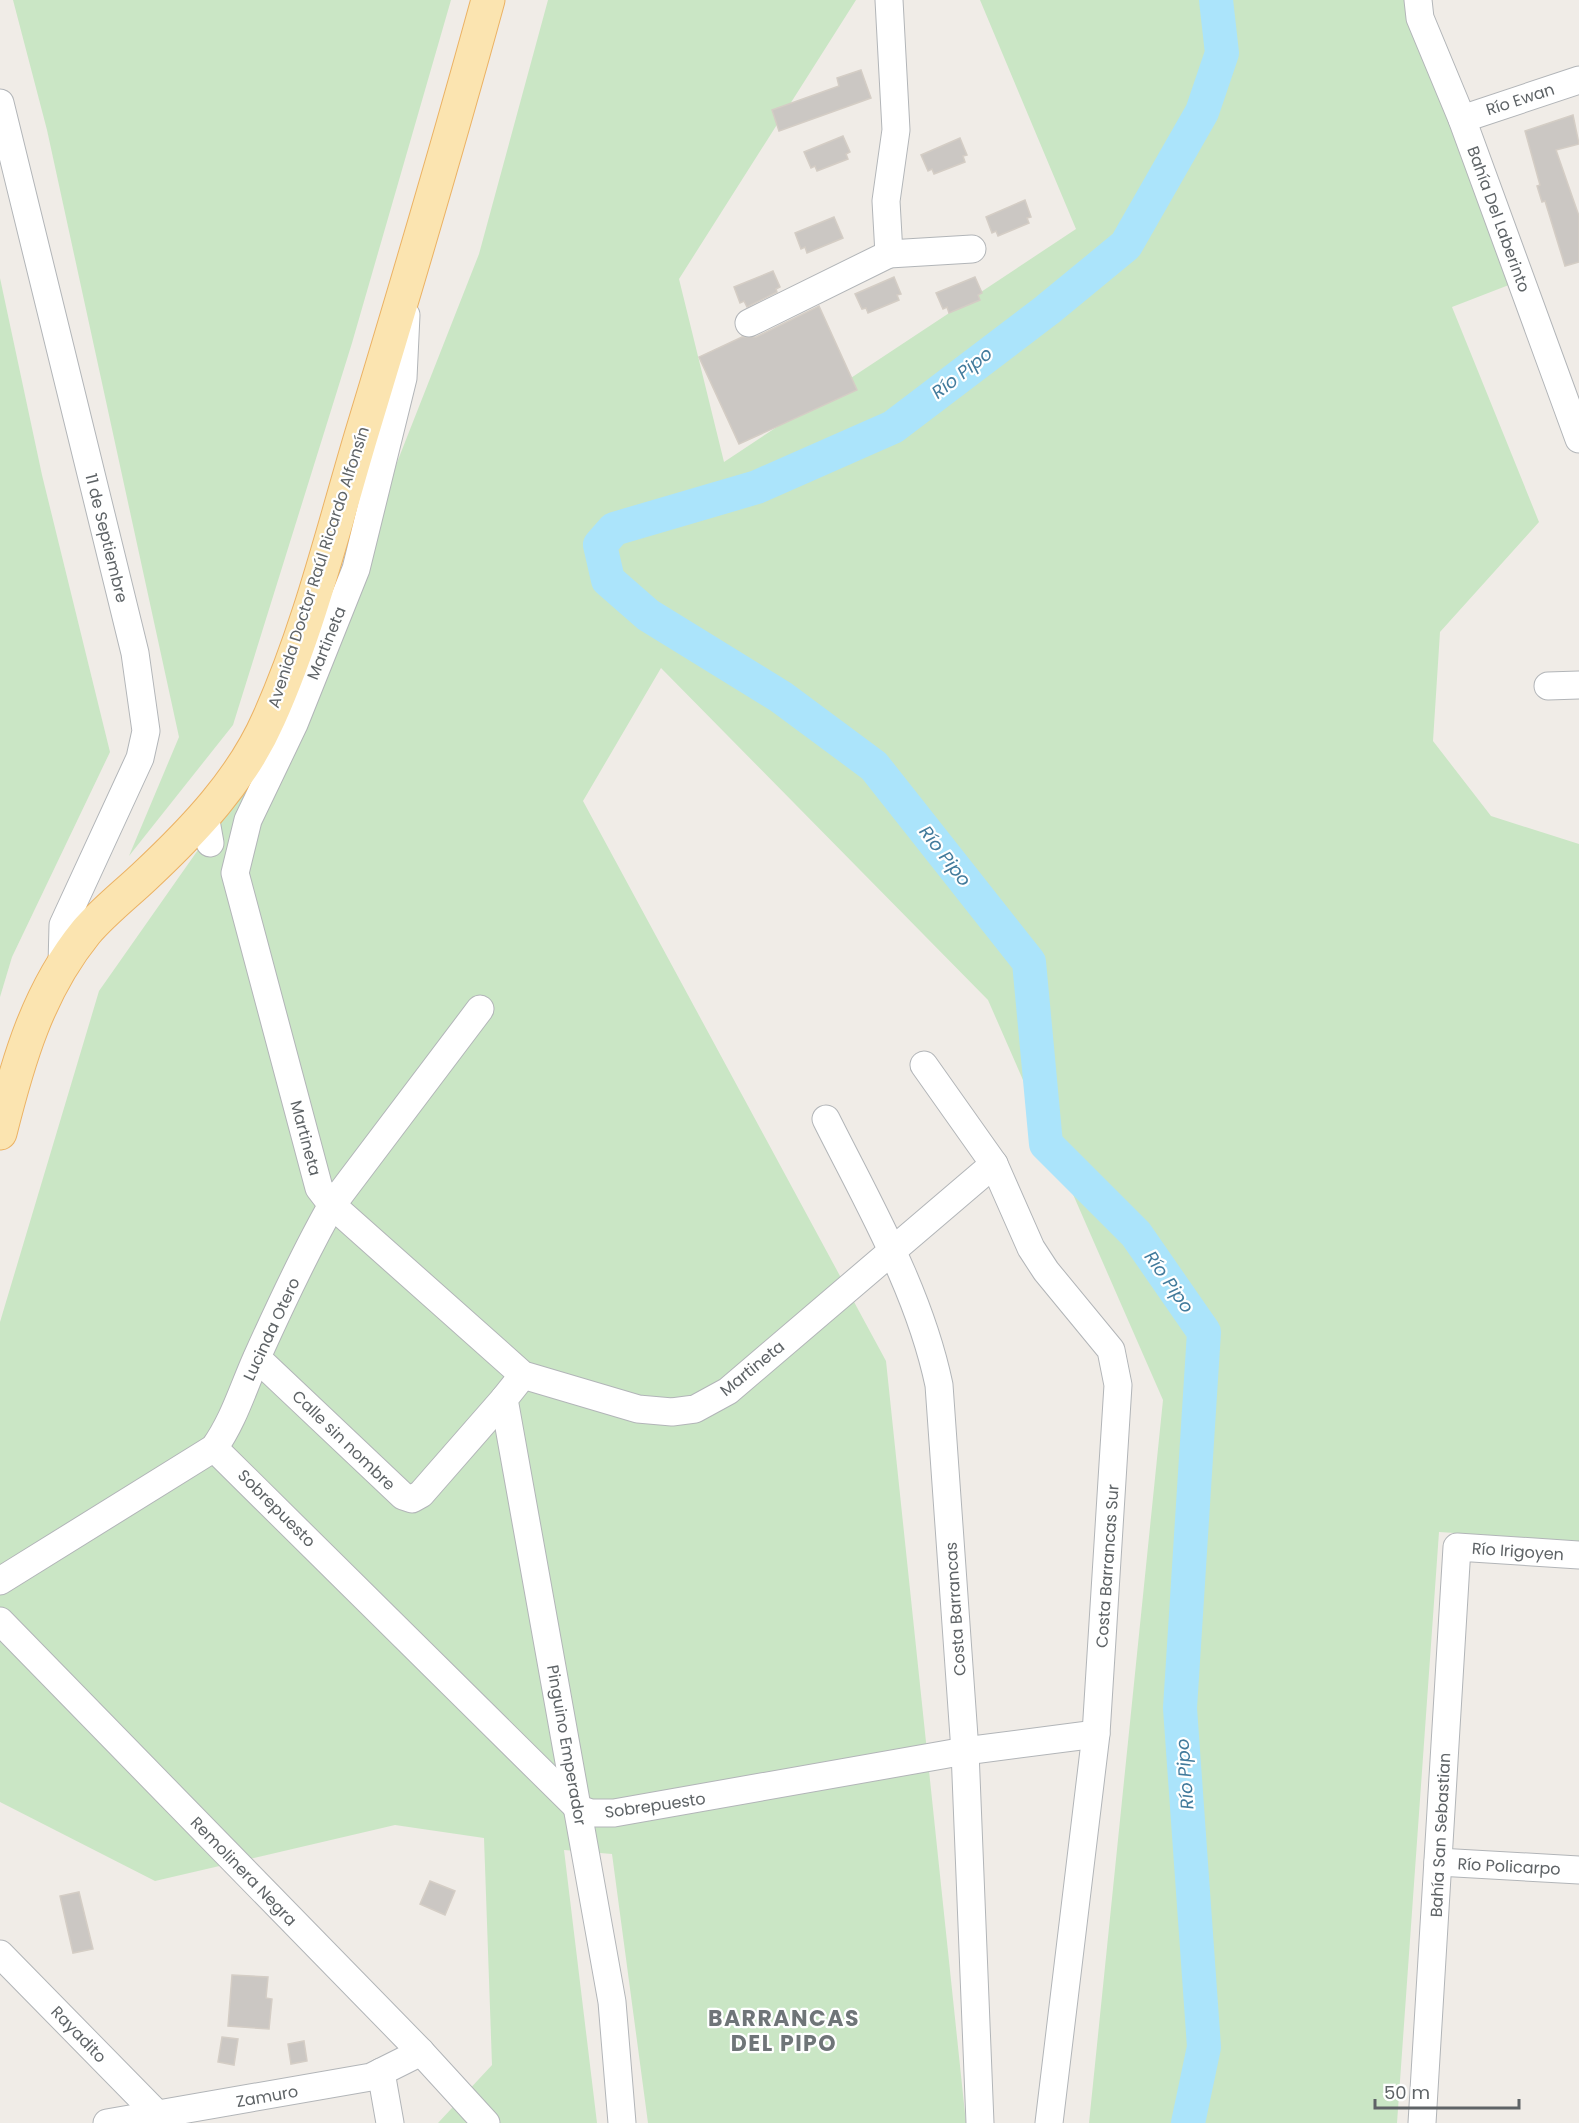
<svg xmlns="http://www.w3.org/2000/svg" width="1579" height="2123" font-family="Poppins,sans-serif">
	<rect width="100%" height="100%" fill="#f0ece7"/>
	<g fill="#cae6c5">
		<path d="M13,0H451L352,343L233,725L129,856L179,737L47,130Z"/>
		<path d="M548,0H856L679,279L724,462L1076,229L980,0H1408L1514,283L1452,307L1539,522L1440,632L1433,741L1491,816L1579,844V1541L1439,1532L1397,2123H1089L1163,1400L988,1000L661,668L583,801L886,1361L966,2123H648L612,1854L564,1850L597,2123H438L492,2065L484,1838L395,1825L155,1881L0,1802V1322L99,991L304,699L479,254Z"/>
		<path d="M0,278L42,475L110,752L12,957L0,997Z"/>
	</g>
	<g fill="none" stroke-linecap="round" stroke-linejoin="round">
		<path stroke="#abe4fb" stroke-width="34" d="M1188,2123L1204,2047L1180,1708L1204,1332L1136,1234L1046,1144L1029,962L874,766L781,697L648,615L608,580L600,545L614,529L757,487L893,427L1047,310L1126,245L1202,112L1222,53L1216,0"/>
	</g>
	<g fill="#cbc7c3" stroke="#d4cdc5" stroke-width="1.5">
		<path d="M861,70L871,98L779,131L772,110L839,86L837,78Z"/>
		<path d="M1573,115L1579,144L1556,150L1579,216V262L1565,266L1545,201L1542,202L1537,186L1540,185L1525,131Z"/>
		<path d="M843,136L850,152L846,154L848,159L817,171L815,166L811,168L804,152Z"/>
		<path d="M960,138L967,155L963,156L965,162L934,174L932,169L928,171L921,155Z"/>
		<path d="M1025,200L1031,217L1027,218L1029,223L998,236L996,231L992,233L986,217Z"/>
		<path d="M834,217L843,238L807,253L805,247L801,249L795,233Z"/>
		<path d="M773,271L780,287L776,289L777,292L747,307L744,301L740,303L734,287Z"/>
		<path d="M894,277L901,294L897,295L899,300L868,313L866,308L862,309L855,294Z"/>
		<path d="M975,277L982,293L978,295L980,300L949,313L947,307L943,309L936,293Z"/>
		<path d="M819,306L857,390L739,444L699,357L742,337H756Z"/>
		<path d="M430,1881L455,1891L445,1915L420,1904Z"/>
		<path d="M79,1892L93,1949L73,1953L60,1896Z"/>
		<path d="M232,1975L268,1977L266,1998L272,1999L269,2029L228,2026Z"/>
		<path d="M222,2037L238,2039L234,2065L218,2062Z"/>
		<path d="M304,2041L307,2061L291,2064L288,2044Z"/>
	</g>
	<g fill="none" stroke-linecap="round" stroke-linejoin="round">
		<defs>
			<g id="minor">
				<path d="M1418,0L1420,18L1462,119L1579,439"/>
				<path d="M0,103L135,653L146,731L140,758L63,925L62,965"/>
				<path d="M1462,119L1579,80"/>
				<path d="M889,254L972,249"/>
				<path d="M406,315L403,378L356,569L294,724L248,820L235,873L319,1188L332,1205L523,1375L638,1409L672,1412L695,1409L728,1391L994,1164"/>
				<path d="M749,323L889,254L886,201L896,130L889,0"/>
				<path d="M1548,686L1579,685"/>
				<path d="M205,815L210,843"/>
				<path d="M924,1065L994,1164L1031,1248L1046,1271L1111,1350L1118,1385L1096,1734L1049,2123"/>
				<path d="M826,1119C869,1205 919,1290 939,1385L965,1751L980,2123"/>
				<path d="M257,1358L403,1496L412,1499L421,1494L504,1399"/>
				<path d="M523,1375L504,1399L612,2002L622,2123"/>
				<path d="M214,1448L579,1809L591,1813H614L965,1751L1096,1734"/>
				<path d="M0,1581L214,1448C234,1420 243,1388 257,1357C280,1306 304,1254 332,1205L480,1009"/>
				<path d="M0,1621L421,2052L486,2123"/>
				<path d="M1438,1862L1579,1870"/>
				<path d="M0,1954L158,2115"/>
				<path d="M381,2072L390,2123"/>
				<path d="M107,2123L371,2077L421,2052"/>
				<path d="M1422,2123L1457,1547L1579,1555"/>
			</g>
			<path id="major" d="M0,1133C18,1061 38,991 86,932C103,912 126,894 145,876C194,830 242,780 269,718C309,629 333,530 361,436C405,291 448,146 488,0"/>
		</defs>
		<use href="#minor" stroke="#b2b5b8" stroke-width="29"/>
		<use href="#major" stroke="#ebb264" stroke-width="35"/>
		<use href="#minor" stroke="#fff" stroke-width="27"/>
		<use href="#major" stroke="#fbe4b0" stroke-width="33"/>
	</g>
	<g text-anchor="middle" stroke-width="4.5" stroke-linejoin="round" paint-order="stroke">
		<g font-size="16" fill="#5e6366" stroke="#fff">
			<text transform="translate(1520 99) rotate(-18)" y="6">Río Ewan</text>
			<text transform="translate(1499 219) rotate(70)" y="6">Bahía Del Laberinto</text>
			<text transform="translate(107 538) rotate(76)" y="6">11 de Septiembre</text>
			<text transform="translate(318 567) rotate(-72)" y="6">Avenida Doctor Raúl Ricardo Alfonsín</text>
			<text transform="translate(326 643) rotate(-68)" y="6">Martineta</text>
			<text transform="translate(306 1138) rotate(75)" y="6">Martineta</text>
			<text transform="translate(271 1329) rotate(-65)" y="6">Lucinda Otero</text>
			<text transform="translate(752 1368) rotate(-39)" y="6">Martineta</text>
			<text transform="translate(344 1440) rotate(44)" y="6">Calle sin nombre</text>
			<text transform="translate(277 1508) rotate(45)" y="6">Sobrepuesto</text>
			<text transform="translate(1518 1551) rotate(4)" y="6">Río Irigoyen</text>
			<text transform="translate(1107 1566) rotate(-86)" y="6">Costa Barrancas Sur</text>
			<text transform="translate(955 1609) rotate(-94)" y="6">Costa Barrancas</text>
			<text transform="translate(567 1745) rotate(80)" y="6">Pinguino Emperador</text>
			<text transform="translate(655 1805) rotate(-8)" y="6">Sobrepuesto</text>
			<text transform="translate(1440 1835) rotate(-87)" y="6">Bahía San Sebastian</text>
			<text transform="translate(1509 1866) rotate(3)" y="6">Río Policarpo</text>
			<text transform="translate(244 1871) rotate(46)" y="6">Remolinera Negra</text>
			<text transform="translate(79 2034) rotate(46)" y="6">Rayadito</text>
			<text transform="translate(267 2096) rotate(-10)" y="6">Zamuro</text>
		</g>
		<g font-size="18" font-style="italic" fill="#427b9c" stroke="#fff">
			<text transform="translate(962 373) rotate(-38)" y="6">Río Pipo</text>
			<text transform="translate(945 856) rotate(52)" y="6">Río Pipo</text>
			<text transform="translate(1169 1282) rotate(55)" y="6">Río Pipo</text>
			<text transform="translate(1185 1774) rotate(-94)" y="6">Río Pipo</text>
		</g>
		<g font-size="22" font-weight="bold" letter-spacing="1.5" fill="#6f7578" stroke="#fff">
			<text x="784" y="2026">BARRANCAS<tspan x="784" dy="25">DEL PIPO</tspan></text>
		</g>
	</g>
	<path d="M1375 2099v9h144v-9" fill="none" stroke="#5e6366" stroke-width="3"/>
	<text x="1384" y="2099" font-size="18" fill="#5e6366" stroke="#ffffff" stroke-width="4.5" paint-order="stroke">50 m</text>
</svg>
